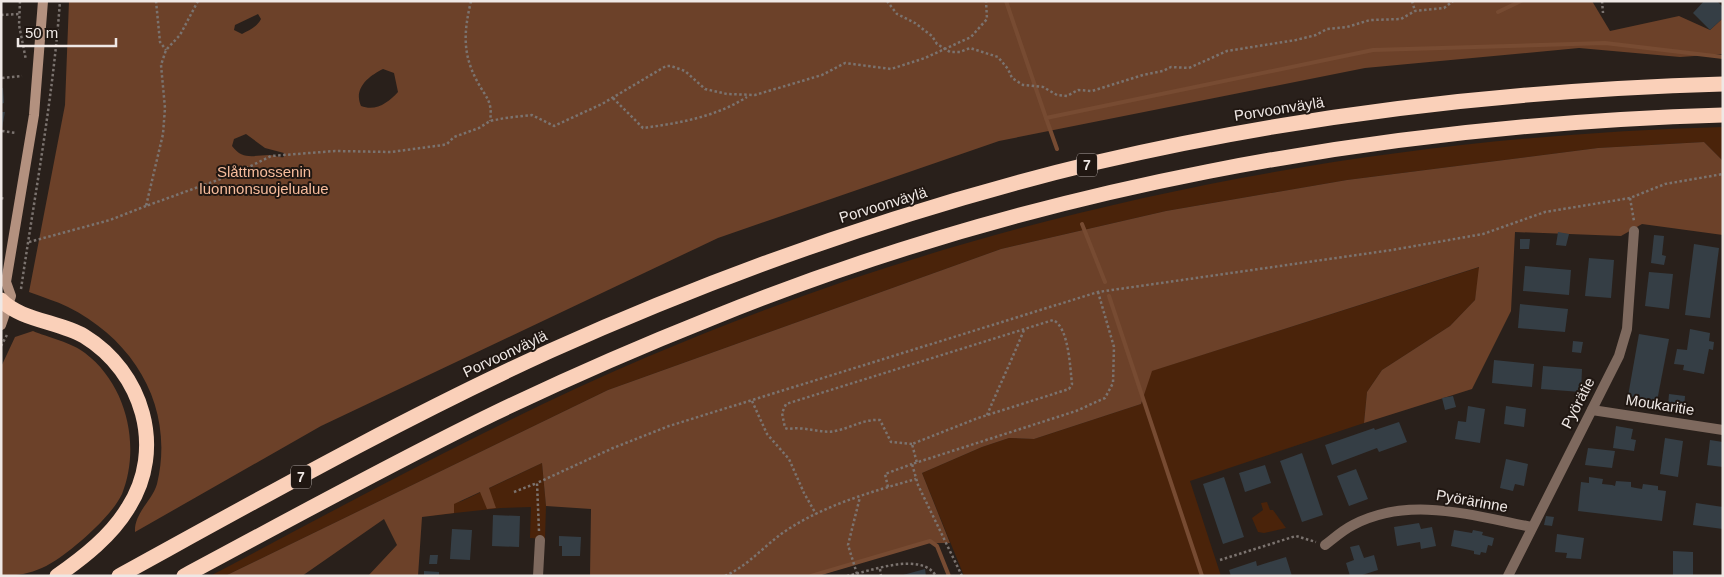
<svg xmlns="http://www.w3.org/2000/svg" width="1724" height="577" font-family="Helvetica,sans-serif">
	<rect width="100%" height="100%" fill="#29201b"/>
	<g fill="#4a230a">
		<path d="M1723,127V161L1704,142L1598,148L1347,180L1166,211L1001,249L608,390L225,576H210C354,500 497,421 647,357C986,212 1355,137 1723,127Z"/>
		<path d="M1480,267L1475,300L1450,326L1382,370L1367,392L1364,423L1190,481L1221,576H964L922,473L982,447L1009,438L1034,439L1141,404L1151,371Z"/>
		<path d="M542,463L546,506L545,539L530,538L531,507L501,508L427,516V510L462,501Z"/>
		<path d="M1267,502L1270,510H1273L1286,528L1264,533L1258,532L1252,518L1263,510L1261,503Z"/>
	</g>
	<g fill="#6c4129" fill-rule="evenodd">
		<path d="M69,1H1592L1610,31L1679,16L1710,30L1723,18V54L1680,57L1579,48L1365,68L999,141L718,238L321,426L135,532C134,513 152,501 157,484C175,409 136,341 68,307C56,301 42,297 29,292L65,105ZM258,14L261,19C257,27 249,30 242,34L234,30L235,25ZM383,69L394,73L398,92C389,102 376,112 361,106C353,88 369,76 383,69ZM246,134L265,148L284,153V157C278,158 274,155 269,155C255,155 243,161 232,146L234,139Z"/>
		<path d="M1704,142L1723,161V235L1642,224L1621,236L1515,232L1511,311L1472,389L1364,423L1367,392L1382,370L1450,326L1475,300L1479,267L1152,371L1141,404L1034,439L1009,438L982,447L922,473L950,543H926L817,576H590L591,509L546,506L542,463L489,488L496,508L487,509L480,492L454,504V513L422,517L418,576H368L397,545L384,519L302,576H225L608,390L1001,249L1166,211L1347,180L1598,148Z"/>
		<path d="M33,331C47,337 73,343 85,353C127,385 141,446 122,494C114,511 91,533 76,545C52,565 34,576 1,576V367L15,337Z"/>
	</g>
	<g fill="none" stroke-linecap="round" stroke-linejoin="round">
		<g stroke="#774b32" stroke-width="4">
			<path d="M1006,1L1046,118"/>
			<path d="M1498,12L1521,1"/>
			<path d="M1057,149L1046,118L1373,50L1605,43L1723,57"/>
			<path d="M1082,224L1105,282"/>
			<path d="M1109,296L1202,576"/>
			<path d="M811,576L930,541L937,546L949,576"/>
		</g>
	</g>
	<g fill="#353e45">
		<path d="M1704,1H1717L1723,7V18L1710,30L1693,13Z"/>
		<path d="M1,88H3L4,103L1,104Z"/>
		<path d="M1,112H5L2,128H1Z"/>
		<path d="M1558,232L1569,234L1566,246L1556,245Z"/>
		<path d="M1654,235L1664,236L1662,255L1666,256L1664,265L1651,263Z"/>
		<path d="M1520,239H1530L1529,249H1520Z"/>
		<path d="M1694,244L1719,248L1710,318L1685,315Z"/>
		<path d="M1589,258L1614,260L1611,298L1585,296Z"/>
		<path d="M1525,266L1571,270L1569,295L1523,291Z"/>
		<path d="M1649,272L1673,274L1669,309L1645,306Z"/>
		<path d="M1520,304L1568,309L1565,332L1518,328Z"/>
		<path d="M1690,329L1710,333L1709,341L1714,342L1713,350L1709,349L1704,374L1683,370L1684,365L1674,364L1677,349L1687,350Z"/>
		<path d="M1639,334L1669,339L1657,401L1628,396Z"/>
		<path d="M1573,341L1583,342L1581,353L1572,352Z"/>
		<path d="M1494,360L1534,364L1532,387L1492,383Z"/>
		<path d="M1543,366L1582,369L1581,392L1541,389Z"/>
		<path d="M1669,394L1685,396L1684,408L1668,406Z"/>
		<path d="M1453,396L1456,407L1445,410L1442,398Z"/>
		<path d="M1468,406L1485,409L1480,443L1455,439L1458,421L1466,422Z"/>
		<path d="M1506,406L1526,409L1524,427L1504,424Z"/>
		<path d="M1399,422L1407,442L1379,452L1377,448L1332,465L1325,445L1374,428L1375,430Z"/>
		<path d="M1616,426L1633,429L1631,439L1636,440L1634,451L1613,448Z"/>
		<path d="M1665,438L1683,441L1678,477L1660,474Z"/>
		<path d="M1710,440L1723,442V467L1707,465Z"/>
		<path d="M1588,448L1615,451L1612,468L1585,465Z"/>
		<path d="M1302,453L1323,515L1302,522L1280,461Z"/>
		<path d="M1506,459L1528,464L1524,486L1515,484L1513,491L1500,488Z"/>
		<path d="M1265,465L1271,483L1245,492L1239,473Z"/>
		<path d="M1356,469L1368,499L1349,506L1337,476Z"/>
		<path d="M1224,477L1244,537L1223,544L1203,484Z"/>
		<path d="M1589,477L1603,479L1602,484L1612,485L1615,486L1616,481L1631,482V487L1636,488L1642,489L1643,484L1658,486V490L1666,491L1662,521L1578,511L1581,482L1589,483Z"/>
		<path d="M1696,503L1723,507V529L1693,525Z"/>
		<path d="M493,515L520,516L519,547L492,546Z"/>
		<path d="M1546,516L1554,517L1552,526L1544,525Z"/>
		<path d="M1419,523L1421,529L1432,527L1436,546L1421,549L1420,542L1397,546L1394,527Z"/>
		<path d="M452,529L472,530L470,560L450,559Z"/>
		<path d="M1454,530L1472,533L1473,530L1483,532L1482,535L1494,538L1492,546L1488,545L1486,553L1481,552L1480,555L1474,554V551L1451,546Z"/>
		<path d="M1557,534L1584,538L1581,559L1566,558L1567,553L1555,552Z"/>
		<path d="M559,536L581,537L580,556H562V546H559Z"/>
		<path d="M1359,545L1364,558L1374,555L1378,570L1359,576H1350L1346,563L1354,560L1350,547Z"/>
		<path d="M1673,551L1693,552V576H1673Z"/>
		<path d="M430,555H438L437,564H429Z"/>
		<path d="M1286,557L1292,576H1231L1229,570L1256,561L1257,566Z"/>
		<path d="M925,569L926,576H903V575Z"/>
		<path d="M424,571L439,572V576H424Z"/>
	</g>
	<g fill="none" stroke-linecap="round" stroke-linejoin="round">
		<g stroke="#7b736f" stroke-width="2.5" stroke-dasharray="2.5 2.5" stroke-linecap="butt">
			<path d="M20,1L19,25L26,60"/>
			<path d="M156,1L160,42L166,50"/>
			<path d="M198,1L180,35L166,50L161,65L165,108L163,134L146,206L237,173L271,156L335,151L391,152L443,145L447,144L454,137L479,128L490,121L505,118L532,115L554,126L602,104L666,66H671L685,71L705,89L727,94L755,95L822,75L845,63L891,69L925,58L971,37L987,19L986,1"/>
			<path d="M471,1C464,31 462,53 477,81C486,98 493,101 490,121"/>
			<path d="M887,1L897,14L915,23L932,36L937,44L950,52H960L970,48L998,57L1008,69L1012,78L1023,85L1043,87L1057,95L1067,96L1078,90L1092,91L1143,75L1163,71L1171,67L1189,68L1227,51L1296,40L1316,35L1327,29L1347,27L1370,20L1401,19L1415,11L1444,8L1453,1"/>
			<path d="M1412,1L1415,11"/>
			<path d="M1602,1L1603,13"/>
			<path d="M1,15L19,14"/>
			<path d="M2,78L22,76"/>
			<path d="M613,98L643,128C680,123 715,117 747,97"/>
			<path d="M2,131L16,133"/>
			<path d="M1,198L5,199"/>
			<path d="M1630,198L1634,221"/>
			<path d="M29,242L110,220L146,206"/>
			<path d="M21,289C35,193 53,98 60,1"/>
			<path d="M1,346L8,333"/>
			<path d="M752,401L767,434L789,459L804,493L816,514"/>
			<path d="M987,415C999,387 1012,359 1024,330"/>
			<path d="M912,444L891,442L880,420C863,419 851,428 835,431C821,434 806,426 788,429L785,428L782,413L786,404L1053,320C1069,327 1070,368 1072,384L1069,389L978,418L912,444L917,463"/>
			<path d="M888,487L885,474L912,464"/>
			<path d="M514,492L537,483"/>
			<path d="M539,531L537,483L613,448L669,426L1098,292L1392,250L1483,234L1545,212L1630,198L1665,184L1723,174"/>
			<path d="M1220,560L1296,536L1316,542"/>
			<path d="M880,569L881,576"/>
			<path d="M857,574L848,545L860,497"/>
			<path d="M725,576C751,564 766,543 790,528C828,504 874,491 916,479"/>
			<path d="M847,576C871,571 921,551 936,576"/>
			<path d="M962,576L918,485L912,464L1076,411L1105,398L1113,383L1114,347L1098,292"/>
		</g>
		<g stroke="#7e695e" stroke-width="10">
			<path d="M1592,410L1723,430"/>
			<path d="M1325,545C1334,538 1343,530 1353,525C1410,495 1473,516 1532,527"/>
			<path d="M538,576L540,540"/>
			<path d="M1508,576L1619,356L1627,329L1634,231"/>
		</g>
		<path stroke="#b3917f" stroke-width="10" d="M1,325L11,296L6,282L34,115L43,1"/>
		<g stroke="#fad0b9" stroke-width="15">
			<path d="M1,300C20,320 60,322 84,336C143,372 166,449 128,508C111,536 84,557 57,576"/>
			<path d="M119,576C261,498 403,418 550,351C726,272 910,207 1098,162C1303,114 1513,90 1723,84"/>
			<path d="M184,576C287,521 390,464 495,413C566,379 639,347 712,318C1032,188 1378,125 1723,115"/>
		</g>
	</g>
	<g text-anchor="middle" stroke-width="4" stroke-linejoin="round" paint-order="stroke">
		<g fill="#201712" stroke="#b1a9a6" stroke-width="1">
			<rect x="1077" y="153.5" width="20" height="23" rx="4"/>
			<rect x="291" y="465.5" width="20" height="23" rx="4"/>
		</g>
		<g font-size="14" font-weight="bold" fill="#efe8e5">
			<text x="1087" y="170">7</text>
			<text x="301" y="482">7</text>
		</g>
		<g font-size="15" fill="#efe8e5" stroke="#201712">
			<text transform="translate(1279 109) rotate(-9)" y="5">Porvoonväylä</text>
			<text transform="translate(883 205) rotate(-17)" y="5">Porvoonväylä</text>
			<text transform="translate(505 354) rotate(-25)" y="5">Porvoonväylä</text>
			<text transform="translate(1578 403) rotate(-63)" y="5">Pyörätie</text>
			<text transform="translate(1660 405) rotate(9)" y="5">Moukaritie</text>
			<text transform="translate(1472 501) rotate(10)" y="5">Pyörärinne</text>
		</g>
		<g font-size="15" fill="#f7bc9c" stroke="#201712">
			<text x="264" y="177">Slåttmossenin<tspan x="264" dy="17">luonnonsuojelualue</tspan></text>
		</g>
	</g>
	<rect width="1724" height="577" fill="none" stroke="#efe8e5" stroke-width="5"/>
	<path d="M18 38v8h98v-8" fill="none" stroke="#efe8e5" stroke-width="2.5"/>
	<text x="25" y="38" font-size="15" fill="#efe8e5" stroke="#201712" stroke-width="4" paint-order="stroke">50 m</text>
</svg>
